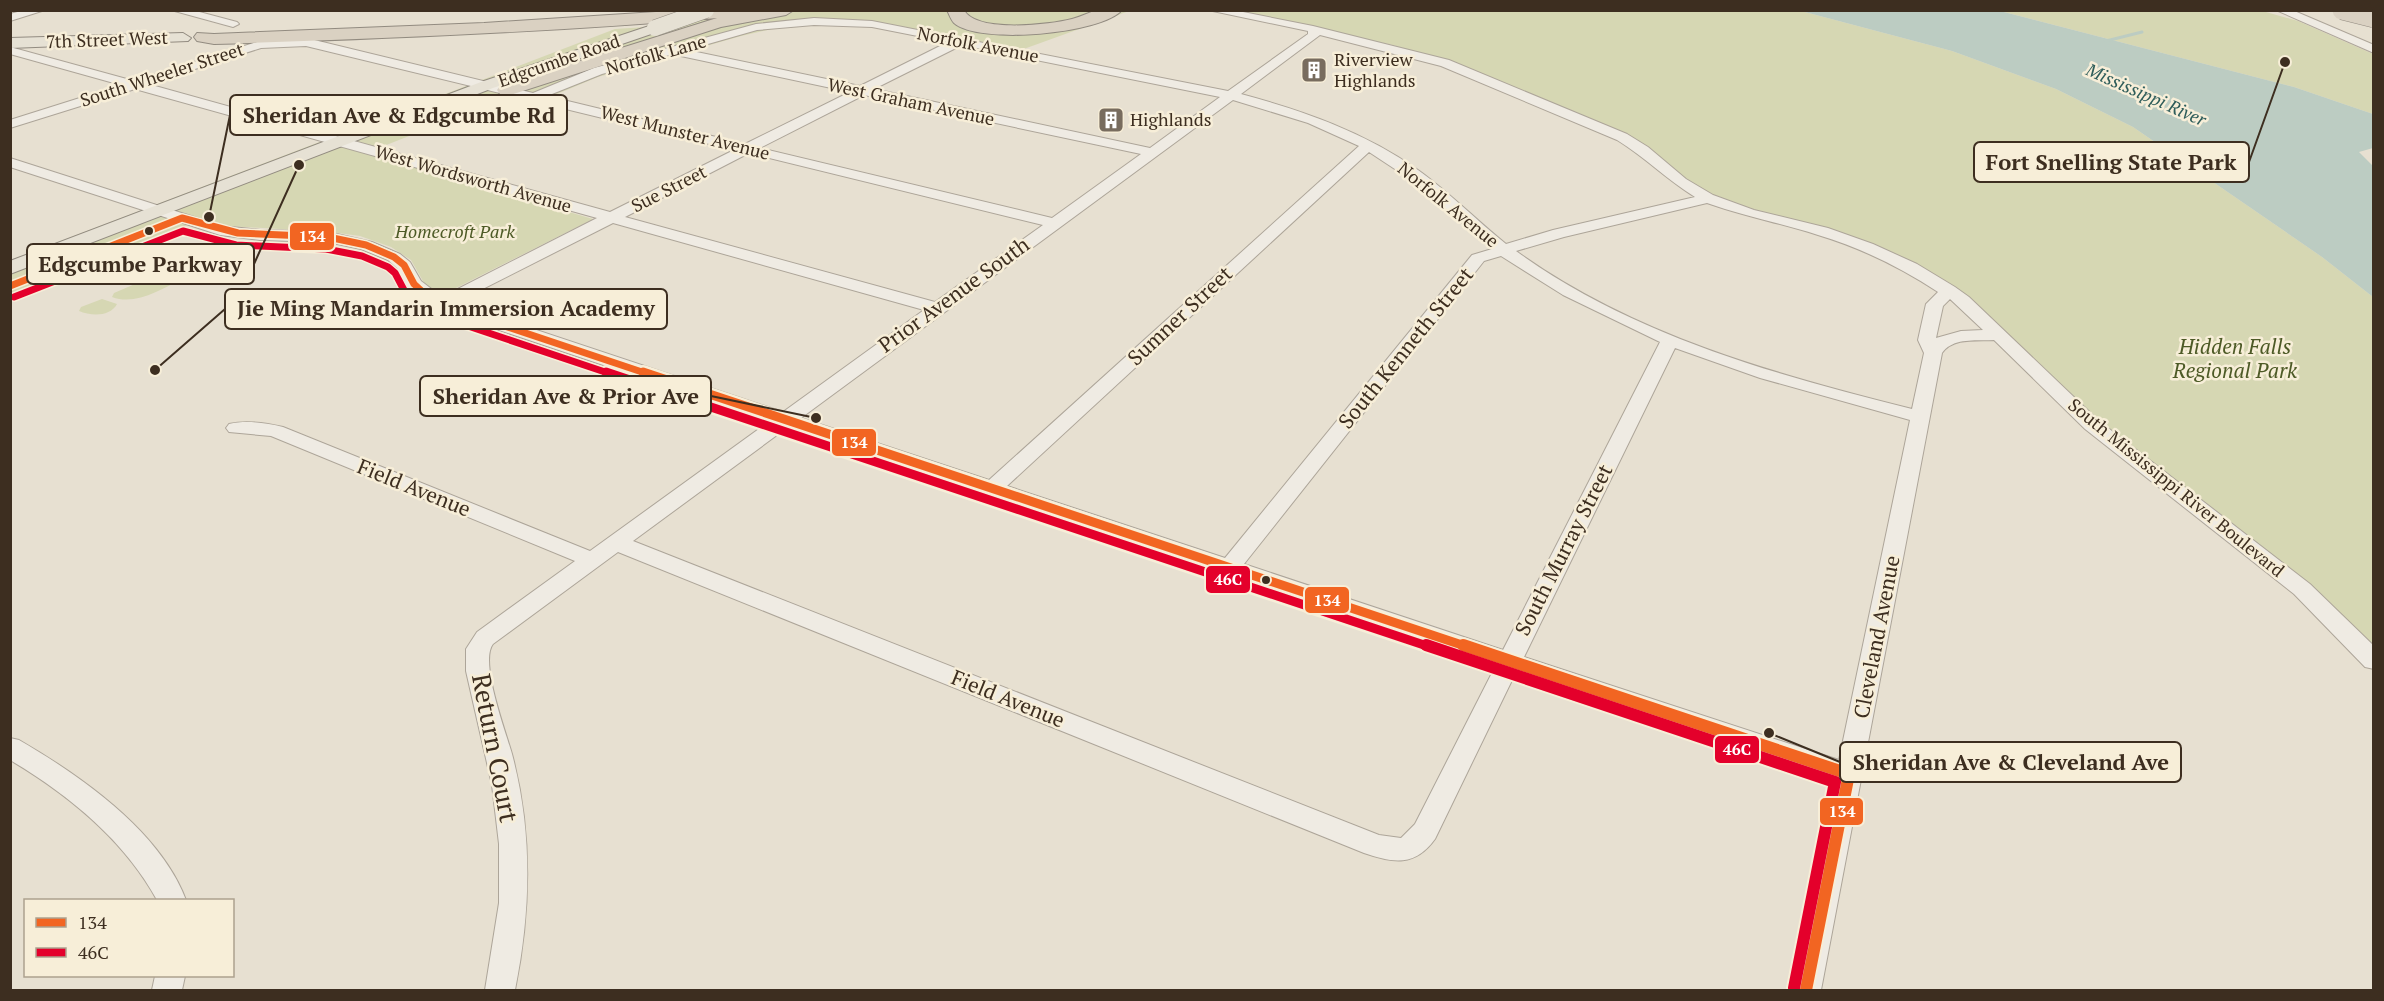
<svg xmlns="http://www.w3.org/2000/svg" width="2384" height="1001" font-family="'PT Serif',serif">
	<rect width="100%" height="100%" fill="#e7e0d1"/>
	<g fill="#d6d7b3">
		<path d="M791,10H949L1002,32L1129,11L1021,50L861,20L794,19L790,25L741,36L598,77L528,106L503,99L366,153L593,219L446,293L427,288L411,260L391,247L360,236L331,232L228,226L205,218L11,296V260L615,29L676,25L695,18Z"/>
		<path d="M959,10L1103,11L1063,24L987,27Z"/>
		<path d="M2259,10L2298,21L2373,54V114L2294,87L2000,11Z"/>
		<path d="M1236,11H1801L1952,51L2056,89L2133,127L2322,257L2373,297V657L2067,398L1974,306L1820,229L1722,200L1675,174L1634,142L1457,65L1393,45Z"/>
		<path d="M128,258L144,263L93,284L77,278Z"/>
		<path d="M173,271L185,275L183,279C161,289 136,306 112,297L114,293L163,272Z"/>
		<path d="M102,299L117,304C110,317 91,316 79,311L81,307Z"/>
	</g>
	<path fill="#bcccc2" d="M1801,11H2000L2294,87L2373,114V148L2359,152L2373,166V297L2322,257L2133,127L2056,89L1952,51Z"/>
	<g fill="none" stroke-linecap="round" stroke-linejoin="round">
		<path stroke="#bcccc2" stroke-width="3" d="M2106,41L2142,32"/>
		<defs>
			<g id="minor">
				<path d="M25,10H45L10,21V14Z"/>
				<path d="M171,10H192L237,22L239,24L233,27Z"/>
				<path d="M1208,10H1233L1313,26L1449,60L1627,134L1648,147L1686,179L1713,195L1754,210L1828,228L1873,244L1917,264L1955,287L1969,297L2099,421L2310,584L2374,646V669L2365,667L2294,594L2085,429L1994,340C1977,341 1953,337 1942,353L1821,990H1791L1835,779L1516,672L1435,839C1415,867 1393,863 1364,853L618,552L493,644C479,662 506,732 512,754C533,833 531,911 515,990H485L499,903V844L492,785L466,671V649L477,632L575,561L271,436L229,432L226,428L229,424C247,420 266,423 283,427L590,551L770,421L448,313L421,300L408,288L397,268L388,260L361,249L328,242L260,240L220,235L10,167V158L222,226L260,230L328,232L372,242L400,254L410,262L421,281L442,297L597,218L135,89L10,128V120L121,85L10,54V47L134,81L260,41L306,38L533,93L594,68L756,24L814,18L872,21L1228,91L1308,34V31ZM814,25L872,27L948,42L860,86L687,50L757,30ZM1320,35L1441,66L1617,140C1645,157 1667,180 1695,197L1553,230L1506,244C1476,220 1449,192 1418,170C1364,132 1304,111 1241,94ZM962,45L1220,97L1150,148L874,89ZM306,46L734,150L610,212L148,84L261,48ZM673,54L676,55L850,92L745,144L547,96L602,74ZM864,95L1141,154L1052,218L760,148ZM1233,100L1308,123L1359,146L989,480L801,418ZM1369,152L1419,185L1492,249L1472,255L1225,558L1007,486ZM749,153L1043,225L935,302L625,217ZM1707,203C1743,216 1781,223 1818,235C1861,248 1900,267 1938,292L1926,304L1918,340L1924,353L1912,409C1775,375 1632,335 1516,251L1564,237ZM613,223L924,310L783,412L455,303ZM1501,256L1563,295L1660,342L1503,650L1244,564L1484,261ZM1950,299L1983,330L1961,331L1936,338L1943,306ZM1675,348L1760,378L1910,420L1839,760L1524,657ZM788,427L1496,665L1415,824L1401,838L1379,835L633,541Z"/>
				<path d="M2276,10H2292L2374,45V53Z"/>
				<path d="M10,738L19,740C81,776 160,831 186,900H157C124,840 69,795 10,760Z"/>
				<path d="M155,976H185L182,990H152Z"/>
			</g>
			<g id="major">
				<path d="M655,24L662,28L660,31L493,88L10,274V261L481,82Z"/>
				<path d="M183,33L191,38L188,41L10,48V38Z"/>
			</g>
			<g id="highway">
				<path d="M687,10H794L786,15L721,27L507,96L500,94L497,90L500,86L717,18C550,32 382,39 214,44L197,41L194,37L197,33L214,34L484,23Z"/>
				<path d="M947,10H964C976,33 1049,25 1072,19C1081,17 1089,12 1098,10C1106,9 1114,10 1122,10C1101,34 979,45 954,23C951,20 949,14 947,10Z"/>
			</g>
		</defs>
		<use href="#minor" stroke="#ada599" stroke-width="2"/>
		<use href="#major" stroke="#928b80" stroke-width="2"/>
		<use href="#highway" stroke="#928b80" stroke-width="2"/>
		<use href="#minor" fill="#efebe3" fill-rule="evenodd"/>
		<use href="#major" fill="#e6e1d4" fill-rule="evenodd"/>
		<use href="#highway" fill="#dad1c2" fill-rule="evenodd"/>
		<defs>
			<path id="major-bridge" d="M655,28L706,10"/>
			<path id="highway-bridge" d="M2342,10L2374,18"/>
		</defs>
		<use href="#major-bridge" stroke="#928b80" stroke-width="17" stroke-linecap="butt"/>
		<use href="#highway-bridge" stroke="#928b80" stroke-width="20" stroke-linecap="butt"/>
		<use href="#major-bridge" stroke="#e6e1d4" stroke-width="16"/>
		<use href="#highway-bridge" stroke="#dad1c2" stroke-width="19"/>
		<defs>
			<path id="bus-1-far2" d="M10,286L182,218L238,233L328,237L366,245L394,257L404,265L414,284L427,296L454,309L648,374"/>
			<path id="bus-1-far1" d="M643,372L1468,647"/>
			<path id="bus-1" d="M1463,645L1849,774L1806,990"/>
			<path id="bus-2-far2" d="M14,297L183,231L236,245L326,249L362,256L388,267L395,273L405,292L419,305L450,320L611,374"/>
			<path id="bus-2-far1" d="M606,372L1430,647"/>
			<path id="bus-2" d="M1426,645L1835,782L1794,988"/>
		</defs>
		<use href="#bus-1-far2" stroke="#f7eed8" stroke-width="10"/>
		<use href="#bus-1-far1" stroke="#f7eed8" stroke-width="14"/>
		<use href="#bus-1" stroke="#f7eed8" stroke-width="16"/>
		<use href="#bus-2-far2" stroke="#f7eed8" stroke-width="10"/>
		<use href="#bus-2-far1" stroke="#f7eed8" stroke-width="14"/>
		<use href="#bus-2" stroke="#f7eed8" stroke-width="16"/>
		<use href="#bus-1-far2" stroke="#f26522" stroke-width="7"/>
		<use href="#bus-1-far1" stroke="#f26522" stroke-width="9"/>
		<use href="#bus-1" stroke="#f26522" stroke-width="12"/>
		<use href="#bus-2-far2" stroke="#e4002b" stroke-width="7"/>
		<use href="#bus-2-far1" stroke="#e4002b" stroke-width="9"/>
		<use href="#bus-2" stroke="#e4002b" stroke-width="12"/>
	</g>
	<defs>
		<symbol id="building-square" viewBox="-11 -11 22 22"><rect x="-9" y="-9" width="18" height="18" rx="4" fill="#786c5e" stroke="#f7eed8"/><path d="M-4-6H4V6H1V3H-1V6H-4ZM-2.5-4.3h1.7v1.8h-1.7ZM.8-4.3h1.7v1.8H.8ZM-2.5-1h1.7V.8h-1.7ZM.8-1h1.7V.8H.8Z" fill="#fff"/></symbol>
	</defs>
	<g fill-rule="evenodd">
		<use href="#building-square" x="1299" y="55" width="30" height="30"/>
		<use href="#building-square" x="1096" y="105" width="30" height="30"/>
	</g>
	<g fill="#3d2e20" stroke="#f7eed8" stroke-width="2">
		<circle cx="149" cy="231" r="5"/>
		<circle cx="1266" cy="580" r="5"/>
	</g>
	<g text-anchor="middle" stroke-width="5" stroke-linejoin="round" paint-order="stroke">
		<g font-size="18" fill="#3d2e20" stroke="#f7eed8">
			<text transform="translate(107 40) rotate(-2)" y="6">7th Street West</text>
			<text transform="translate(978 45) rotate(11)" y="6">Norfolk Avenue</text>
			<text transform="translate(656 55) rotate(-16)" y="6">Norfolk Lane</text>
			<text transform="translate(559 61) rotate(-19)" y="6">Edgcumbe Road</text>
			<text transform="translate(162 75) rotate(-18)" y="6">South Wheeler Street</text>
			<text transform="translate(911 102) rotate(12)" y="6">West Graham Avenue</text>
			<text transform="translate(685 133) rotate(14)" y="6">West Munster Avenue</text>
			<text transform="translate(473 179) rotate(16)" y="6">West Wordsworth Avenue</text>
			<text transform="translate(669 189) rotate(-27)" y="6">Sue Street</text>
			<text transform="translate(1448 205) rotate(39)" y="6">Norfolk Avenue</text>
			<text transform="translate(2176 488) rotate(39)" y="6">South Mississippi River Boulevard</text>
		</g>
		<g font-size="18" fill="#3d2e20" stroke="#f7eed8" text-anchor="start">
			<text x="1334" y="66">Riverview<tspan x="1334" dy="21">Highlands</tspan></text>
			<text x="1130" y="126">Highlands</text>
		</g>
		<g font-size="18" font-style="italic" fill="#2f5d5a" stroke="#f7eed8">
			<text transform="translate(2146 95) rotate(24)" y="6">Mississippi River</text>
		</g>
		<g font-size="18" font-style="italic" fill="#4d5a26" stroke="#f7eed8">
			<text x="455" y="238">Homecroft Park</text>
		</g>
		<g font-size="21" fill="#3d2e20" stroke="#f7eed8">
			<text transform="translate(954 295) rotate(-36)" y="7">Prior Avenue South</text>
			<text transform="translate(1180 316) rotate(-43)" y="7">Sumner Street</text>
			<text transform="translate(1406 348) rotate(-51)" y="7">South Kenneth Street</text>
			<text transform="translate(414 488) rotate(22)" y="7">Field Avenue</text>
			<text transform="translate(1564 550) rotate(-63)" y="7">South Murray Street</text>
			<text transform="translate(1877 637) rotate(-79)" y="7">Cleveland Avenue</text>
			<text transform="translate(1008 699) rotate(22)" y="7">Field Avenue</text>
		</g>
		<g font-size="21" font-style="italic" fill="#4d5a26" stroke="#f7eed8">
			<text x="2235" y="354">Hidden Falls<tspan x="2235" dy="24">Regional Park</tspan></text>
		</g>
		<g font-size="26" fill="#3d2e20" stroke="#f7eed8">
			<text transform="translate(495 748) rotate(79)" y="9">Return Court</text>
		</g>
	</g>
	<path fill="none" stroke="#3d2e20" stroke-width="2" d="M209 217L230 115M2285 62L2249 162M299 165L254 264M155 370L225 309M816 418L711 396M1769 733L1840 762"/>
	<g fill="#3d2e20" stroke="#f7eed8" stroke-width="2">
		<circle cx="209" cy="217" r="6"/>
		<circle cx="2285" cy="62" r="6"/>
		<circle cx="299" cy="165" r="6"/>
		<circle cx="155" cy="370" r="6"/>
		<circle cx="816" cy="418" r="6"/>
		<circle cx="1769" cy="733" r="6"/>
	</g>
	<g fill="#f7eed8" stroke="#3d2e20" stroke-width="2">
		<rect x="230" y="95" width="337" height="40" rx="6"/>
		<rect x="1974" y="142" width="275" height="40" rx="6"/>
		<rect x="27" y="244" width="227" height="40" rx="6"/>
		<rect x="225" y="289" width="442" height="40" rx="6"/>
		<rect x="420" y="376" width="291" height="40" rx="6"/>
		<rect x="1840" y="742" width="341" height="40" rx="6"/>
	</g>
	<g font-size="22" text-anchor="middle" font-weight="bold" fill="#3d2e20">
		<text x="399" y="123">Sheridan Ave &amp; Edgcumbe Rd</text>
		<text x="2111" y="170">Fort Snelling State Park</text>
		<text x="140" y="272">Edgcumbe Parkway</text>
		<text x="446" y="316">Jie Ming Mandarin Immersion Academy</text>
		<text x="566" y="404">Sheridan Ave &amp; Prior Ave</text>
		<text x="2011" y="770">Sheridan Ave &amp; Cleveland Ave</text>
	</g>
	<g stroke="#f7eed8" stroke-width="2">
		<rect x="289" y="222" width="46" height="29" rx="6" fill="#f26522"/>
		<rect x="831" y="428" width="46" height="29" rx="6" fill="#f26522"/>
		<rect x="1205" y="565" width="46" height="29" rx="6" fill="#e4002b"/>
		<rect x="1304" y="586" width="46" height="28" rx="6" fill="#f26522"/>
		<rect x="1714" y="735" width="46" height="29" rx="6" fill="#e4002b"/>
		<rect x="1819" y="797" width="45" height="29" rx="6" fill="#f26522"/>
	</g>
	<g font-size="16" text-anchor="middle" font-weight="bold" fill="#fff">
		<text x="312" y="242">134</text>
		<text x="854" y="448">134</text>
		<text x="1228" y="585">46C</text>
		<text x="1327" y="606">134</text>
		<text x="1737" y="755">46C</text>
		<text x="1842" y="817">134</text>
	</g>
	<rect width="2384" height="1001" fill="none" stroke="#3d2e20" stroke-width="24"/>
	<rect x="24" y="899" width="210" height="78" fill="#f7eed8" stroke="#ada18e" stroke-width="1.5"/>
	<rect x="36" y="918" width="30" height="9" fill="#f26522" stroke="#ada18e" stroke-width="1.5"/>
	<text x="78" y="929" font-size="18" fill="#3d2e20">134</text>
	<rect x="36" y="948" width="30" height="9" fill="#e4002b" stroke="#ada18e" stroke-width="1.5"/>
	<text x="78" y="959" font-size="18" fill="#3d2e20">46C</text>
</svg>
